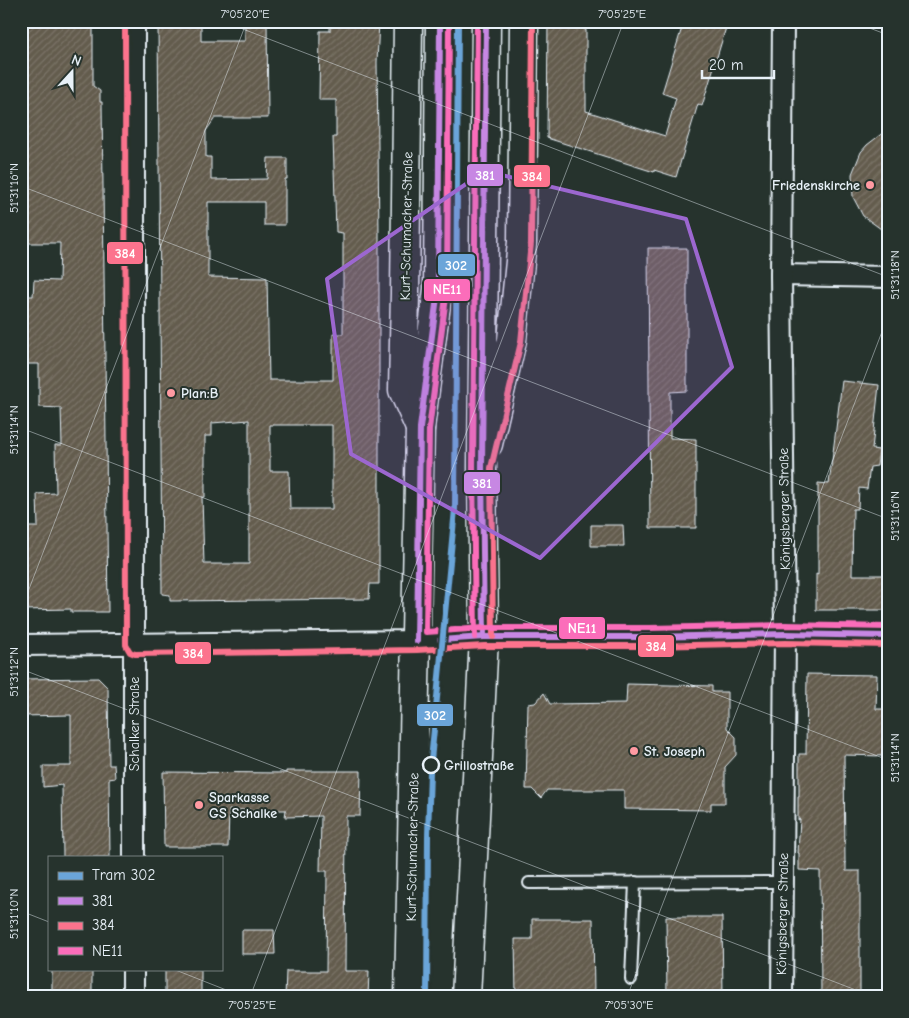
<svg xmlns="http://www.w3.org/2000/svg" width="909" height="1018" font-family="'Comic Neue',sans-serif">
	<defs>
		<pattern id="building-hatch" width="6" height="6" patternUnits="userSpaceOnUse" patternTransform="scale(1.25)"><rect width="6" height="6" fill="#645c4e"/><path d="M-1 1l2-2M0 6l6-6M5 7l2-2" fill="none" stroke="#7a7468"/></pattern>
	</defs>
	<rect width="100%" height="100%" fill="#26332d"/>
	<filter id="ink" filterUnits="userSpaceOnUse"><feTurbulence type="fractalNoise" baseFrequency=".02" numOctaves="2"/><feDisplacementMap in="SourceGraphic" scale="10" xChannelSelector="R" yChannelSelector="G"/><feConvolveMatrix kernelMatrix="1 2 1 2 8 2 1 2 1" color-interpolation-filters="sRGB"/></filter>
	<g filter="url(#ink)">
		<g fill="url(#building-hatch)" stroke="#e8f1f8" fill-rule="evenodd">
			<path d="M25,21H93V86L100,91V102H102L108,612H71V609L21,610V527H38L37,494L56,493L55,445H62L61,408L39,407V364H21V296H33L34,280L59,281L60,243H21V121H25Z"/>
			<path d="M158,21H201V41H245V21H267L268,118H215L206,131V157H211V180L267,179L268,158H287V179H285V225H264V202H208V277L267,278L269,380H333V334H343V233L336,232L333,137H336V100H319L320,31H330V21H379L377,62L379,234V584H370L369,599L170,601V595L162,594ZM249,420V564H204L202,497H205V436H212V423ZM270,425H332V509H290L289,471H270Z"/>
			<path d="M548,21H585V30H586V111L665,136L676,98L662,93L684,21H728L702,106L698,104L676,177L654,170V172L547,138Z"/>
			<path d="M888,129V234L863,216L853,197L852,174L861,152L867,145Z"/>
			<path d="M648,248H687V391L670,392V438L696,439V528H650Z"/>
			<path d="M842,381L879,385L872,449L879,450L877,466L870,467L867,489L859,488L858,509H853L852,575H888V610H816V574L818,575V483L829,484Z"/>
			<path d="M591,525H623L624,546H591Z"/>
			<path d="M807,674L877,675L876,709H884L883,756L844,755L845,863H846V871H860V997H821L820,871L799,870V853H798L800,819L798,820V797H799V754H806Z"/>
			<path d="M98,678L108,688L109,765H114L115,778L109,779L110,857H63L62,785L43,787V766H71V715L21,716V679Z"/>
			<path d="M627,684L712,686V692H727V728L736,737V755L725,767V803H711V810L624,809V790H547L541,798L532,789H526L528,704L535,703L544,693L550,704L626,703Z"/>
			<path d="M286,771H361L360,816H346L345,971H369L368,997H285L286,971H326L327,871H320L321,816L285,817L286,810H229L228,847H164L163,772L286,773Z"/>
			<path d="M666,917H722L723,997H667Z"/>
			<path d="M532,919H593L594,997H516L515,939H532Z"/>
			<path d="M242,930H274L275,954H242Z"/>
			<rect x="52" y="969" width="40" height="28"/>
			<rect x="165" y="969" width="36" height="28"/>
		</g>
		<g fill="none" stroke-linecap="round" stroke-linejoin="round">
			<defs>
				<g id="lane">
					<path d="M529,883L783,882"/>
					<path d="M631,979L635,882"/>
				</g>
				<g id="street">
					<path d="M781,275L888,277"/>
					<path d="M21,645L417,641L484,637H650L785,634L888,636"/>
					<path d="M134,857V21"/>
					<path d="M133,997V969"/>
					<path d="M782,997L785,634L781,275L783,21"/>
				</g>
				<g id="secondary">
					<path d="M408,21L405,293L403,390L420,428"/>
					<path d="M488,444L512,340L522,242L524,21"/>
				</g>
				<g id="primary">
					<path d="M409,997L420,428L438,289L440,21"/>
					<path d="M466,997L484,637L482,467L486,21"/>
				</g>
			</defs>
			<use href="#lane" stroke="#e8f1f8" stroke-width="14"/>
			<use href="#street" stroke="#e8f1f8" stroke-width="24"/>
			<use href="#secondary" stroke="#e8f1f8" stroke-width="31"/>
			<use href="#primary" stroke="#e8f1f8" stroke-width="31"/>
			<use href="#lane" stroke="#26332d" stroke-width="10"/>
			<use href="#street" stroke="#26332d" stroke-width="20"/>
			<use href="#secondary" stroke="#26332d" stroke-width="28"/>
			<use href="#primary" stroke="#26332d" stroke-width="28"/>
			<defs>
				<g id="bus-1">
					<path d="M484,637L482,467L486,21"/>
					<path d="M440,640L484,637H650L785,634L888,636"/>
					<path d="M417,641L420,428L438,289L440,21"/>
				</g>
				<g id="bus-2">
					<path d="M125,21L126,645L130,652L135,654L417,650L484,646H650L785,643L888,645"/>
					<path d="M493,637L491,468L521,342L531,243L533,21"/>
				</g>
				<g id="bus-3">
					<path d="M449,21L447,289L429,429L426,632L484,628H650L785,625L888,627"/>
					<path d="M475,637L473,467L477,21"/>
				</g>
			</defs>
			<use href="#bus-1" stroke="#26332d" stroke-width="10"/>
			<use href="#bus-2" stroke="#26332d" stroke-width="10"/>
			<use href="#bus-3" stroke="#26332d" stroke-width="10"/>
			<use href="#bus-1" stroke="#c787e3" stroke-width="6"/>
			<use href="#bus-2" stroke="#fc738d" stroke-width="6"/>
			<use href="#bus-3" stroke="#fb6dba" stroke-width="6"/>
			<defs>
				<path id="tram-1" d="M427,997L428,836L430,771L455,509L458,21"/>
			</defs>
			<use href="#tram-1" stroke="#26332d" stroke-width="10"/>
			<use href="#tram-1" stroke="#6ba5d9" stroke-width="6"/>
		</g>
	</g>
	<path fill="#9c67d0" fill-opacity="0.2" stroke="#9c67d0" stroke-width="4" stroke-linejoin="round" d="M485,171L686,219L732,367L540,558L351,454L327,279Z"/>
	<path fill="none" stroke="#e8f1f8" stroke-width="1" stroke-opacity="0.45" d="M222,21L888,277M851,21L888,35M21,186L888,519M21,428L888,760M21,610L247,21M21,669L874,997M21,911L49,922M173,969L244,997M250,997L624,21M627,997L888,316"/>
	<g fill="#ff9aa2" stroke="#26332d" stroke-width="2">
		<circle cx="870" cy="185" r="5"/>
		<circle cx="171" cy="393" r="5"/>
		<circle cx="634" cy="751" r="5"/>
		<circle cx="199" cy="805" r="5"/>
	</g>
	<circle fill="#26332d" stroke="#e8f1f8" stroke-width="2.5" cx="431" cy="765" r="8"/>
	<g text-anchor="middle" stroke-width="4" stroke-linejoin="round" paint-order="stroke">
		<g font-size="14" font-weight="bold" fill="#e8f1f8" stroke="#26332d" text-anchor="start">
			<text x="860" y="190" text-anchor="end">Friedenskirche</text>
			<text x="181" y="398">Plan:B</text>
			<text x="644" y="756">St. Joseph</text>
			<text x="209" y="802">Sparkasse<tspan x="209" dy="16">GS Schalke</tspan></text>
		</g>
		<g font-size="14" fill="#e8f1f8" stroke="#26332d">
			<text transform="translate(406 226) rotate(-89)" y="5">Kurt-Schumacher-Straße</text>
			<text transform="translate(784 509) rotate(-91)" y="5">Königsberger Straße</text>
			<text transform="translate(134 724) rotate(-90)" y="5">Schalker Straße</text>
			<text transform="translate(412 847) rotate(-89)" y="5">Kurt-Schumacher-Straße</text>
			<text transform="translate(782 914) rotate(-89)" y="5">Königsberger Straße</text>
		</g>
		<g font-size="14" font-weight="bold" fill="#e8f1f8" stroke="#26332d" text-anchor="start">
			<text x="444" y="770">Grillostraße</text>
		</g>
	</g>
	<g stroke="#26332d" stroke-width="2">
		<rect x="466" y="163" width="38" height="24" rx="5" fill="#c787e3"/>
		<rect x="513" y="164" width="38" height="24" rx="5" fill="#fc738d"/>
		<rect x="106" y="241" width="38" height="24" rx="5" fill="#fc738d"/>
		<rect x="437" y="253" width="39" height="24" rx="5" fill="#6ba5d9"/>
		<rect x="423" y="278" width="48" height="24" rx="5" fill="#fb6dba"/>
		<rect x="463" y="471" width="38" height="24" rx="5" fill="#c787e3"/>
		<rect x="558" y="616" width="48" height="24" rx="5" fill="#fb6dba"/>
		<rect x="637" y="634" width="38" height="24" rx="5" fill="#fc738d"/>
		<rect x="174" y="641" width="38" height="24" rx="5" fill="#fc738d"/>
		<rect x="416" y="703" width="38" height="24" rx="5" fill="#6ba5d9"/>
	</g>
	<g font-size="14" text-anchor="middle" font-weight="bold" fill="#fff">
		<text x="485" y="180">381</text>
		<text x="532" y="181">384</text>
		<text x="125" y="258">384</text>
		<text x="456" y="270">302</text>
		<text x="447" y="294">NE11</text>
		<text x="482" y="488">381</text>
		<text x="582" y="633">NE11</text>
		<text x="656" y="651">384</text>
		<text x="193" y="658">384</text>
		<text x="435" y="720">302</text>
	</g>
	<rect width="909" height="1018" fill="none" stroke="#26332d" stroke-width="55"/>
	<rect x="48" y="856" width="175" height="115" fill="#26332d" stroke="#747f7e"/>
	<rect x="58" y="872" width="25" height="8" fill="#6ba5d9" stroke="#747f7e"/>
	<text x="92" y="880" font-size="15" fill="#e8f1f8">Tram 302</text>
	<rect x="58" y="897" width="25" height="8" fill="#c787e3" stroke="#747f7e"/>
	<text x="92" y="906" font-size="15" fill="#e8f1f8">381</text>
	<rect x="58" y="922" width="25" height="8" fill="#fc738d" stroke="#747f7e"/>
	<text x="92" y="930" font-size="15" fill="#e8f1f8">384</text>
	<rect x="58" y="947" width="25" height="8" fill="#fb6dba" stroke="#747f7e"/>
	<text x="92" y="956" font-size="15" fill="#e8f1f8">NE11</text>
	<g transform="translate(72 72) rotate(21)" stroke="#26332d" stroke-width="4" paint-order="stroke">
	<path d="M0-4L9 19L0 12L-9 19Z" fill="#e8f1f8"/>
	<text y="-8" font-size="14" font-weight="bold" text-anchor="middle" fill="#e8f1f8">N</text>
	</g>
	<path d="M702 70v8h72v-8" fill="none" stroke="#e8f1f8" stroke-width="2.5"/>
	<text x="709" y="70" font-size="15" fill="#e8f1f8" stroke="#26332d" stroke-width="4" paint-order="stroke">20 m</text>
	<rect x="28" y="28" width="854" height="962" fill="none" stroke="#e8f1f8" stroke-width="2"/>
	<g font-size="12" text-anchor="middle" fill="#e8f1f8">
		<text x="245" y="18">7°05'20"E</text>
		<text x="622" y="18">7°05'25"E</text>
		<text transform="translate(14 188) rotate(-90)" y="4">51°31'16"N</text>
		<text transform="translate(895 275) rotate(-90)" y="4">51°31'18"N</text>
		<text transform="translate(14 430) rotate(-90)" y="4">51°31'14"N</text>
		<text transform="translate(895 516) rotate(-90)" y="4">51°31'16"N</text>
		<text transform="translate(14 672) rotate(-90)" y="4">51°31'12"N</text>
		<text transform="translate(895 758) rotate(-90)" y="4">51°31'14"N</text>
		<text transform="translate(14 914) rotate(-90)" y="4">51°31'10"N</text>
		<text x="252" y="1009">7°05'25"E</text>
		<text x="629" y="1009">7°05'30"E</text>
	</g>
</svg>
